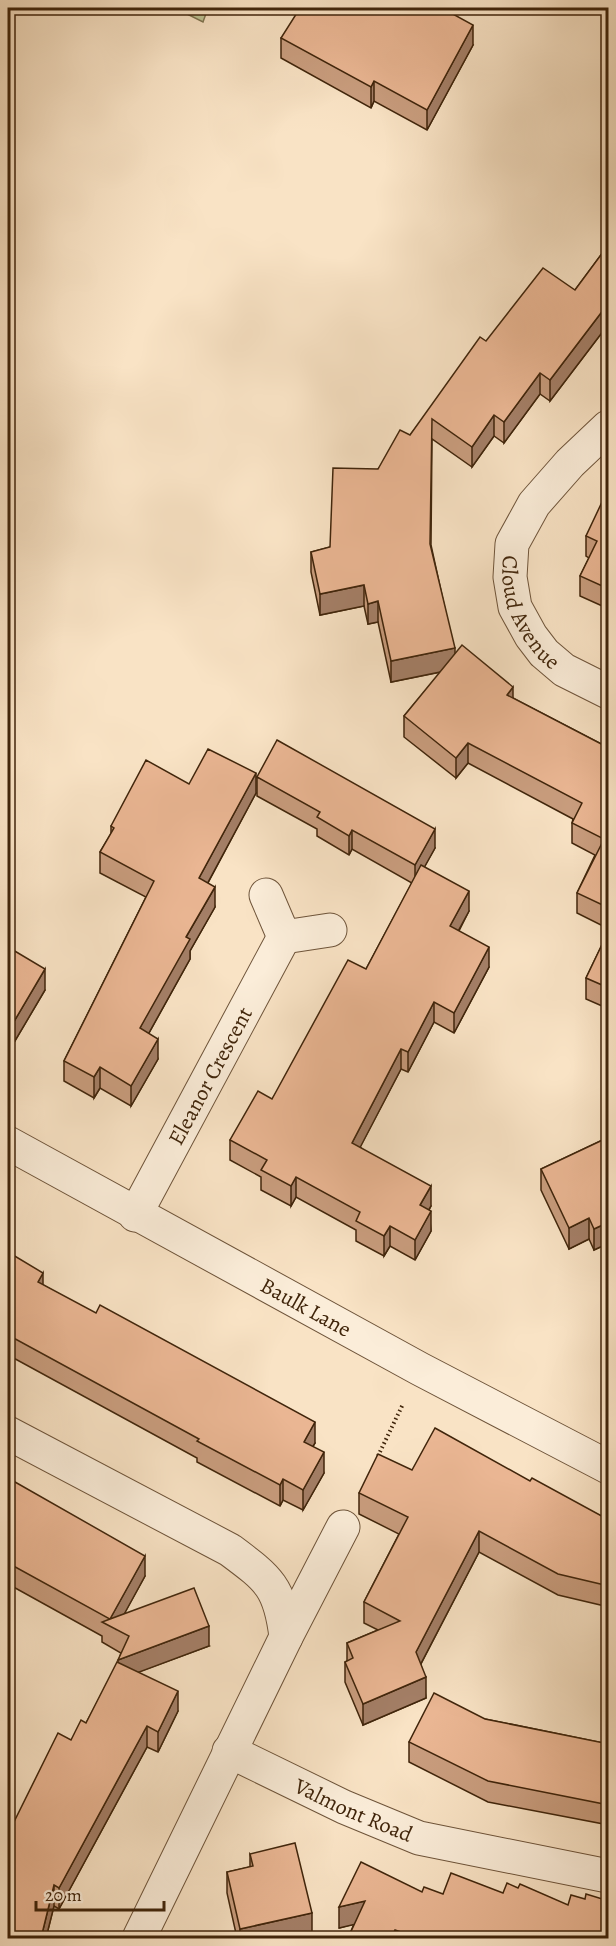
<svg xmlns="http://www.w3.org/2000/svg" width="616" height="1946" font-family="Alegreya,serif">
	<rect width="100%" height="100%" fill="#f9e3c5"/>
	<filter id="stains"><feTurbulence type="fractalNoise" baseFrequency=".00333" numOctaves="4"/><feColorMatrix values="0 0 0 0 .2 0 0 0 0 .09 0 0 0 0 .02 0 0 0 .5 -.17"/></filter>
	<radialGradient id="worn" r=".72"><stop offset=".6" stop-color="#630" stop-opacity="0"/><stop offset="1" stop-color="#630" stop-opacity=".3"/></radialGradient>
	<path fill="#bec495" stroke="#7f7450" stroke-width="1.5" d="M175,8H208L203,22Z"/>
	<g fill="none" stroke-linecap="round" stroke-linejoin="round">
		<defs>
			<g id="street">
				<path id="s1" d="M608,427L570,463L534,504L512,544L510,577L515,607L531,636L544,653L564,670L608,692"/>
				<path d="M266,895L284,937L330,930"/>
				<path id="s2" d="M8,1143L420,1369L608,1467"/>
				<path id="s3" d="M135,1215L284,937"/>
				<path d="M8,1433L230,1550C269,1579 280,1587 286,1637L139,1938"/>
				<path d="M286,1637L343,1527"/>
				<path id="s4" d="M229,1751L344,1807L419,1838L608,1876"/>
			</g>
		</defs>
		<use href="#street" stroke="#6e543a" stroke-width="35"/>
		<path stroke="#40250b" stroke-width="4" stroke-dasharray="1.5 3" stroke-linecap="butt" d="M378,1456L403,1404"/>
		<use href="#street" stroke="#fbedd9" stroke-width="33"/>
	</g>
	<g fill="#c99d7e" stroke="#40250b" stroke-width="1.5">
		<path d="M281,38L473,45L427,130L374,101L371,108L281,58Z"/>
		<path d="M609,244V327L607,326L550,401L540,394L504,443L494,436L472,467L432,439L431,545L455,655L513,698L609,748V929L577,913V893L595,855L572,843V823L573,819L468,763L456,778L404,737V716L441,672L391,682L378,622L368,624L364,606L320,615L311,572V552L330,547L378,469L410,435L486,341L575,290Z"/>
		<path d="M609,505V609L580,596V576L589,558L586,556V536Z"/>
		<path d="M257,777L435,848L424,867L469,911L459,931L489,967L454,1033L434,1022L408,1072L401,1069L360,1147L431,1206L429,1210L431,1231L415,1260L390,1246L384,1256L356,1241V1230L296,1197L291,1206L261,1190V1177L230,1160V1140L272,1099L366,969L412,883L352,849L349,855L317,836V829L257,796Z"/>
		<path d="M189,784L256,793L208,883L215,907L190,951V959L149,1033L158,1059L131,1106L100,1088L94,1098L64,1081V1061L146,897L100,873V852L111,834V826Z"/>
		<path d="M609,930V1009L586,999V978Z"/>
		<path d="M8,947L45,990L9,1051L8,1050Z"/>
		<path d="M609,1137V1243L594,1250L589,1239L569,1249L541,1190V1169Z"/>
		<path d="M8,1252L43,1285L315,1443L313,1446L324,1473L303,1510L283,1500L280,1506L197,1462V1458L8,1355Z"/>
		<path d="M412,1470L530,1481L609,1520V1607L558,1595L479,1552L421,1664L426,1698L363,1725L345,1682V1662L347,1661V1643L378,1630L364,1623V1602L399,1534L359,1514V1493Z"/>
		<path d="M8,1478L145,1576L124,1614L209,1646L138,1672L178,1711L158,1752L147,1747L59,1909L54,1906L46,1938H8L71,1740L86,1723L118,1663L121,1653L102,1642V1636L8,1584Z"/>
		<path d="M485,1719L609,1744V1825L488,1802L409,1762V1742Z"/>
		<path d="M250,1854L312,1934L292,1938H237L227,1893V1872L250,1867Z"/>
		<path d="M422,1892L443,1894L609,1938H348L354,1924L339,1928Z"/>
	</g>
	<g fill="#a47f67" stroke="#40250b" stroke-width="1.5">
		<path d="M473,25V45L427,130V110Z"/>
		<path d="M374,81V101L371,108V87Z"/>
		<path d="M607,305V326L550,401V380Z"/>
		<path d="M540,373V394L504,443V422Z"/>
		<path d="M494,415V436L472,467V447Z"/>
		<path d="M364,585V606L320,615V594Z"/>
		<path d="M378,601V622L368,624V604Z"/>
		<path d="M455,648V669L391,682V661Z"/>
		<path d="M513,687V708L507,695Z"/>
		<path d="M468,743V763L456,778V758Z"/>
		<path d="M256,773V793L199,899V878Z"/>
		<path d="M435,829V848L415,884V865Z"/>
		<path d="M352,830V849L349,855V836Z"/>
		<path d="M215,887V907L190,951V959L140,1049V1028L186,937Z"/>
		<path d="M469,891V911L450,946V926Z"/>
		<path d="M489,947V967L454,1033V1013Z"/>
		<path d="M45,969V990L9,1051V1030Z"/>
		<path d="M434,1002V1022L408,1072V1052Z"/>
		<path d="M158,1039V1059L131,1106V1086Z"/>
		<path d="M401,1049V1069L352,1163V1143Z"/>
		<path d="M100,1067V1088L94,1098V1077Z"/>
		<path d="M296,1177V1197L291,1206V1186Z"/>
		<path d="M431,1186V1206L420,1225V1205Z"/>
		<path d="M431,1211V1231L415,1260V1240Z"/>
		<path d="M589,1218V1239L569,1249V1228Z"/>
		<path d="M609,1222V1243L594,1250V1229Z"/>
		<path d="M390,1226V1246L384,1256V1236Z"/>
		<path d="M43,1273V1294L38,1282Z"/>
		<path d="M315,1422V1443L304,1462V1442Z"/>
		<path d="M324,1452V1473L303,1510V1490Z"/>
		<path d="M283,1479V1500L280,1506V1485Z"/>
		<path d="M479,1531V1552L416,1673V1652Z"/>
		<path d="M145,1556V1576L116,1629L110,1619Z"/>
		<path d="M209,1626V1646L118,1680V1660Z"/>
		<path d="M426,1677V1698L363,1725V1704Z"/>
		<path d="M178,1691V1711L158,1752V1732Z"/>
		<path d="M147,1726V1747L59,1909V1888Z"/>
		<path d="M54,1885V1906L46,1938H41Z"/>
		<path d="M365,1901V1922L339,1928V1907Z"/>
		<path d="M312,1913V1934L292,1938H240V1929Z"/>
		<path d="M395,1930V1938H391Z"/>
	</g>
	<g fill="#eab693" stroke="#40250b" stroke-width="1.5">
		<path d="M300,8H442L473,25L427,110L374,81L371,87L281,38Z"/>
		<path d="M609,244V306L607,305L550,380L540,373L504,422L494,415L472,447L432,419L430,544L455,648L391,661L378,601L368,604L364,585L320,594L311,552L330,547L333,468L378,469L400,430L410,435L480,337L486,341L543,268L575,290Z"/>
		<path d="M602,502L609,505V589L580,576L597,541L586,536Z"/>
		<path d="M462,645L513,687L507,695L609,748V908L577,893L604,839L572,823L582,803L468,743L456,758L404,716Z"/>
		<path d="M277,740L435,829L415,865L352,830L349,836L317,817L320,812L257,777Z"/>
		<path d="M208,749L256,773L199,878L215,887L186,937L190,939L140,1028L158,1039L131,1086L100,1067L94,1077L64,1061L154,881L100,852L114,828L111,826L146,760L189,784Z"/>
		<path d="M421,865L469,891L450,926L489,947L454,1013L434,1002L408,1052L401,1049L352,1143L431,1186L420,1205L431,1211L415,1240L390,1226L384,1236L356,1221L360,1212L296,1177L291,1186L261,1170L267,1160L230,1140L258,1091L272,1099L348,960L366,969Z"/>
		<path d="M609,930V988L586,978Z"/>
		<path d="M8,947L45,969L9,1030L8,1029Z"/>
		<path d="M609,1137V1222L594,1229L589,1218L569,1228L541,1169Z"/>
		<path d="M8,1252L43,1273L38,1282L96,1313L100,1305L315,1422L304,1442L324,1452L303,1490L283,1479L280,1485L197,1441L199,1439L8,1335Z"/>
		<path d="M435,1428L530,1481L532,1478L609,1520V1586L558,1574L479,1531L416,1652L426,1677L363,1704L345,1662L353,1658L347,1643L400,1621L364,1602L408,1517L359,1493L378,1454L412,1470Z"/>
		<path d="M8,1478L145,1556L110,1619L194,1588L209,1626L118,1660L129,1636L102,1622L110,1619L8,1563Z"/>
		<path d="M117,1662L178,1691L158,1732L147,1726L59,1888L54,1885L41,1938H8V1834L58,1733L71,1740L81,1720L86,1723Z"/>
		<path d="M434,1693L485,1719L609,1744V1805L488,1781L409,1742Z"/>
		<path d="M295,1843L312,1913L240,1929L227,1872L253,1866L250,1854Z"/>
		<path d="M361,1862L422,1892L424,1887L443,1894L451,1873L503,1893L507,1883L518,1888L520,1884L568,1905L571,1895L585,1899L586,1894L609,1901V1938H418L395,1930L391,1938H348L365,1901L339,1907Z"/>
	</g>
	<g text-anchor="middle" stroke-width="4.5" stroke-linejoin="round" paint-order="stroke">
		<g font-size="22" fill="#40250b" stroke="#fbedd9">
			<text dy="8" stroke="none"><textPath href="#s1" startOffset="226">Cloud Avenue</textPath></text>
			<text dy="8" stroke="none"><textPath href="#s3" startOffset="158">Eleanor Crescent</textPath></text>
			<text dy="8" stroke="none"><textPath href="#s2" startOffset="340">Baulk Lane</textPath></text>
			<text dy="8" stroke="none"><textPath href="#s4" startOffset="138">Valmont Road</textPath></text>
		</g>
	</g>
	<rect width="616" height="1946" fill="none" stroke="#f9e3c5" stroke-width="30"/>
	<rect x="9" y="9" width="598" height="1928" fill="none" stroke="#40250b" stroke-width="3"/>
	<rect x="15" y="15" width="586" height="1916" fill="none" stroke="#40250b" stroke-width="1.5"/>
	<path d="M36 1901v9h128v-9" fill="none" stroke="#40250b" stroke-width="3"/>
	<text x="45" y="1901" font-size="18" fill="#40250b" stroke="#fbedd9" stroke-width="4.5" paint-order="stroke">20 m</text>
	<rect width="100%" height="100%" filter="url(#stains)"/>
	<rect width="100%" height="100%" fill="url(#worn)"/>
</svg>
